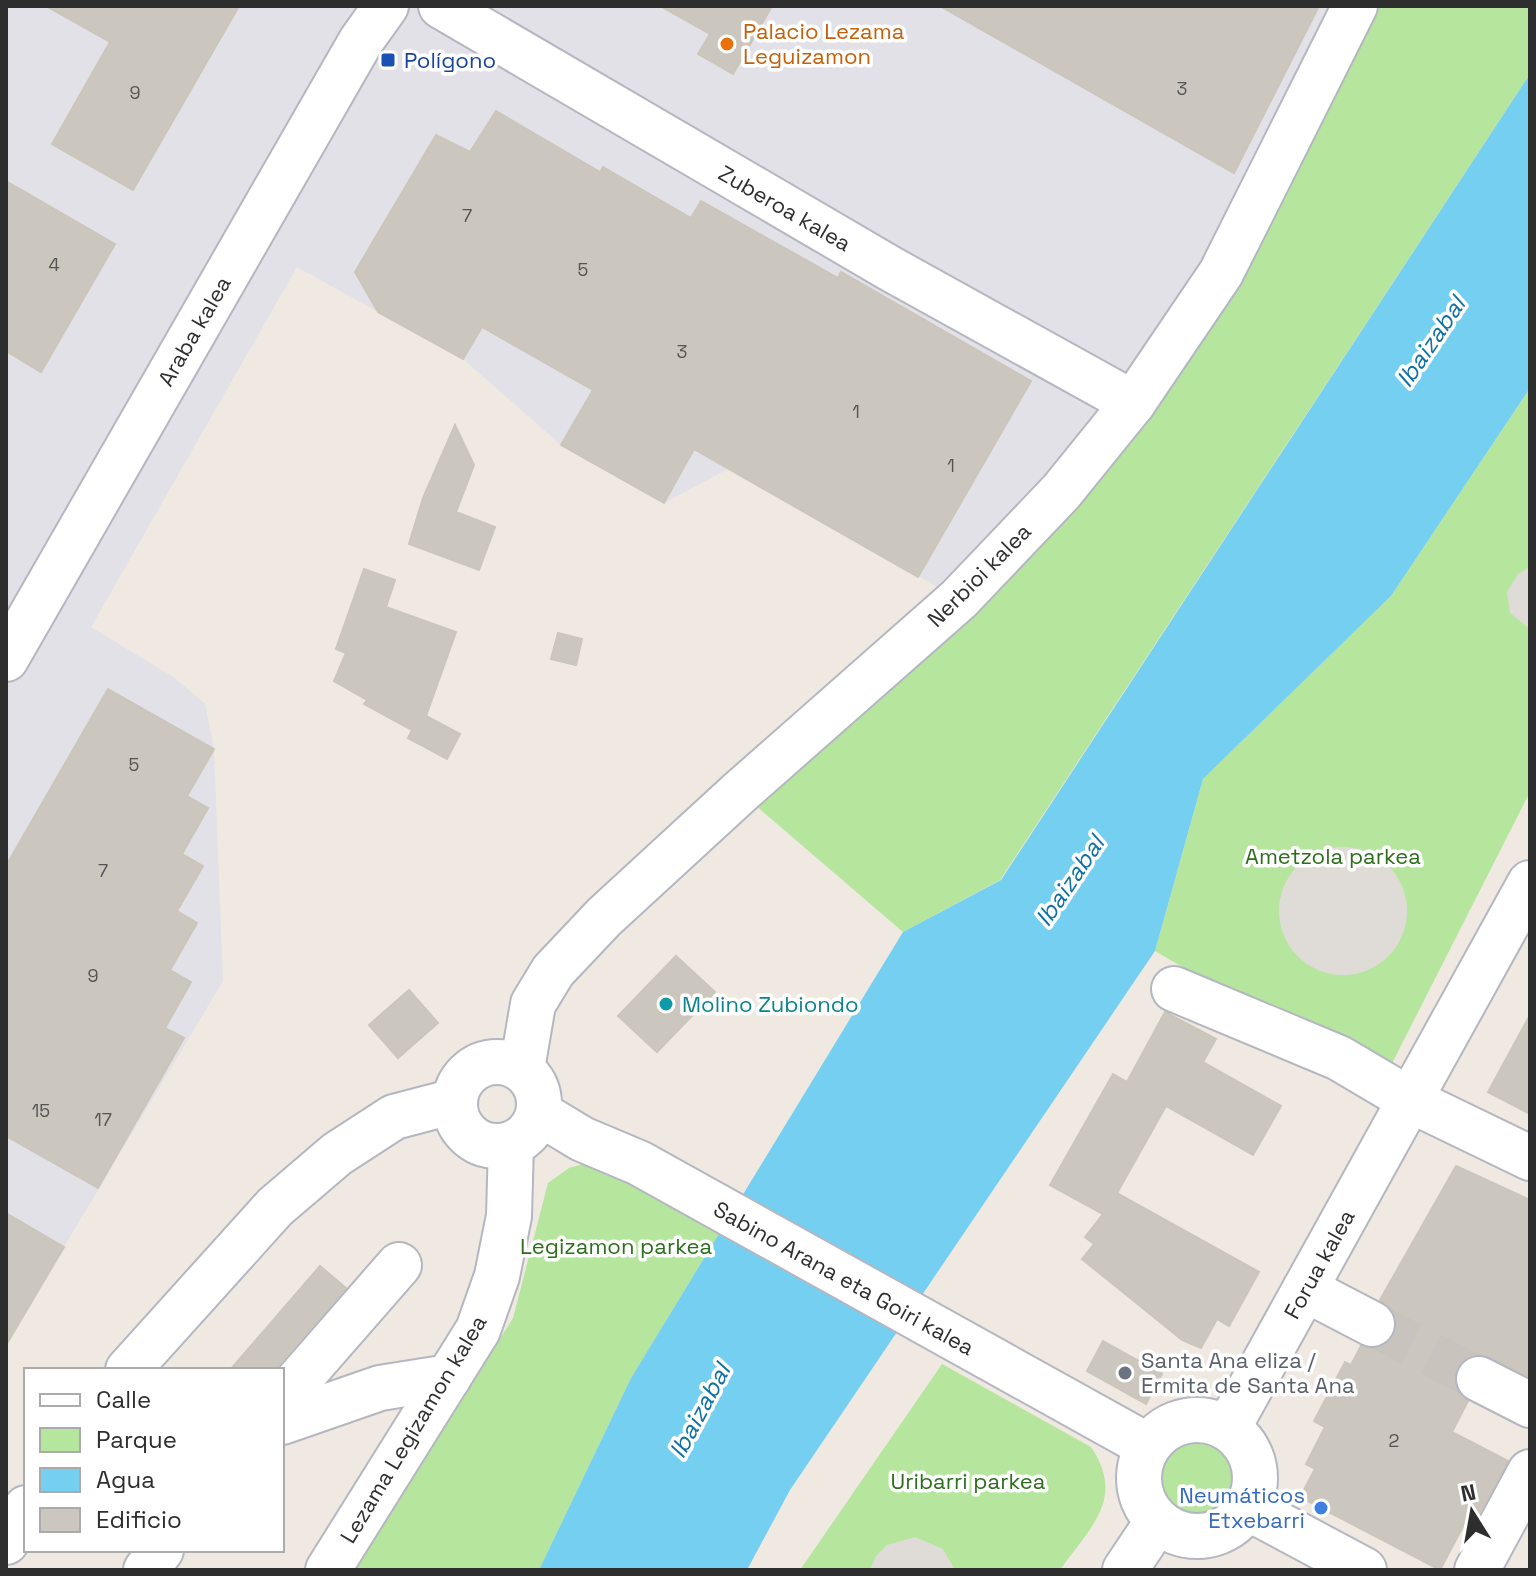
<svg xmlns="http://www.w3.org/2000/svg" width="1536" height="1576" font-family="'Space Grotesk',sans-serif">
	<rect width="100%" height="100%" fill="#efe9e1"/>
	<path fill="#e3e1e8" d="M6,6H1355L1221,273L959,599L728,469L664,503L561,445L463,359L297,267L91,627L175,678L205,704L214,749L223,981L6,1344Z"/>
	<g fill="#b6e59e">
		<path d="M1350,6H1530V74L1000,880L903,932L740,792L1133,403Z"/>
		<path d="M1530,388V792L1382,1083L1155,951L1203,779L1391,596Z"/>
		<path d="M593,1161L728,1219L631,1378L539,1570H354L513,1318L548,1183L569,1168Z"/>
		<path d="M942,1364L1091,1447C1126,1499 1090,1527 1060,1570H800Z"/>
		<circle cx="1197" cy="1478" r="37"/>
	</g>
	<g fill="#dfdcd8">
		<path d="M1530,567V629L1510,613L1507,592L1518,574Z"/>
		<circle cx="1343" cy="911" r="64"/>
		<path d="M915,1537L943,1549L955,1570H870L876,1556L887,1545Z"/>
	</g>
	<path fill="#75cff0" d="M1530,74V388L1391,596L1203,779L1155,951L790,1490L747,1570H539L631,1378L903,932L1001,880Z"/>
	<g fill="#cbc7bf" stroke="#cbc5ba" stroke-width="2">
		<path d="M46,6H239L133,190L52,144L110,42Z"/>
		<path d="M660,6H772L733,74L698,54L710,34Z"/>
		<path d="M940,6H1319L1234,173Z"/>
		<path d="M496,111L600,172L603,167L691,218L701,201L838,278L841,272L1031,381L918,577L694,449L664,503L561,445L593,390L482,327L463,359L378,312L355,272L436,135L470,152Z"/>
		<path d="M6,181L115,244L41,372L6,351Z"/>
		<path d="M455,425L474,465L456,512L495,527L479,570L409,544L423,498Z"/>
		<path d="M364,569L395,580L386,607L456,632L426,716L460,734L447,759L408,738L412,730L364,704L367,700L334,681L346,653L336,649Z"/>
		<path d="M558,633L582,639L576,665L551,659Z"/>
		<path d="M108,689L214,749L187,796L208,808L182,854L203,866L177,911L197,923L170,970L191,982L165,1028L184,1038L98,1188L6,1136V866Z"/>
		<path d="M676,956L715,992L657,1052L618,1016Z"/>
		<path d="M409,990L438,1023L398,1058L369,1025Z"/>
		<path d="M1165,1012L1216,1039L1203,1062L1281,1106L1253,1155L1166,1106L1117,1193L1259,1272L1229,1326L1217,1319L1201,1348L1182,1340L1082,1259L1094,1244L1085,1237L1103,1214L1050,1185L1113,1074L1127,1082Z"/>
		<path d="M1530,1015V1114L1488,1092Z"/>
		<path d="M1456,1166L1530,1200V1377L1478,1354L1465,1359L1456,1368L1454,1381L1458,1392L1468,1401L1452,1432L1508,1461L1475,1521L1468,1517L1440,1570L1300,1497L1315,1469L1306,1464L1325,1427L1314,1421L1345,1362L1351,1365L1361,1346L1374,1349L1385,1345L1394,1336L1397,1324L1393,1311L1380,1300Z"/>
		<path d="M6,1213L64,1247L6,1345Z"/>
		<path d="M320,1266L346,1288L274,1370H230Z"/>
		<path d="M1103,1341L1162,1374L1146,1404L1087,1371Z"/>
	</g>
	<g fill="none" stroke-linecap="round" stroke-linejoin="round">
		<path stroke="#c8c4bd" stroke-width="44" stroke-dasharray="44 22" stroke-linecap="butt" d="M1372,1324L1479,1379"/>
		<defs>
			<g id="minor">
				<path d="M441,6L891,269L1133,403"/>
				<path d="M6,659L361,41L386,6"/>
				<path d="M1174,989L1339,1058L1410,1100L1530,1158"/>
				<circle cx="497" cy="1104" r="42"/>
				<path d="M522,1069L533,1004L553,971L604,917L740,792L959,599L1061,492L1133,403L1221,273L1355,6"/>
				<path d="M539,1113L582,1139L639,1163L1148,1446"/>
				<path d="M1305,1289L1372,1324"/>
				<path d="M128,1370L275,1207L337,1154L394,1117L455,1101"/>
				<path d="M1479,1379L1530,1405"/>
				<path d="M282,1399L399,1265"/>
				<circle cx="1197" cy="1478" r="58"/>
				<path d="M282,1422L380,1388L449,1377"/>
				<path d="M1228,1428L1530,883"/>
				<path d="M1248,1508L1364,1570"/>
				<path d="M6,1542L26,1508"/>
				<path d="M146,1570L161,1550"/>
				<path d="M328,1570L478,1330L497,1276L509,1216L511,1144"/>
				<path d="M1125,1570L1157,1522"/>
				<path d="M1477,1570L1530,1472"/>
			</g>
		</defs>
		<use href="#minor" stroke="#b4b7c1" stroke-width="48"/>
		<use href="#minor" stroke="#fff" stroke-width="44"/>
	</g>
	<circle fill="#e8710a" stroke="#fff" stroke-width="3" cx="727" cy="44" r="8"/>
	<rect fill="#1a4fb4" stroke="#fff" stroke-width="3" x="380" y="52" width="16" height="16" rx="4"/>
	<circle fill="#0f9aa8" stroke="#fff" stroke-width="3" cx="666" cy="1004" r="8"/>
	<circle fill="#6b7280" stroke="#fff" stroke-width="3" cx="1125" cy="1373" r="8"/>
	<circle fill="#3f7fe0" stroke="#fff" stroke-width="3" cx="1321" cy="1508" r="8"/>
	<g text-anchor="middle" stroke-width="7" stroke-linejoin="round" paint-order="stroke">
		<g font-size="18" fill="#555452">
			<text x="1182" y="95">3</text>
			<text x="135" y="99">9</text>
			<text x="467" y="222">7</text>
			<text x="54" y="271">4</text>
			<text x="583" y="276">5</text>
			<text x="682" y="358">3</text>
			<text x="856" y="418">1</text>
			<text x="951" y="472">1</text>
			<text x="134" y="771">5</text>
			<text x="103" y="877">7</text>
			<text x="93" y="982">9</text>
			<text x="41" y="1117">15</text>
			<text x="103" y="1126">17</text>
			<text x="1394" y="1447">2</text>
		</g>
		<g font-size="22" fill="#c56008" stroke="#fff" text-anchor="start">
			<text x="743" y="39">Palacio Lezama<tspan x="743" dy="25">Leguizamon</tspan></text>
		</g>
		<g font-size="22" fill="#164399" stroke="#fff" text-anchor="start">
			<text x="404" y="68">Polígono</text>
		</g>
		<g font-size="22" fill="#2e2e2e" stroke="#fff">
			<text transform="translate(785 208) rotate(30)" y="8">Zuberoa kalea</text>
			<text transform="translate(194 331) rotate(-60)" y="8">Araba kalea</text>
			<text transform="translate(979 575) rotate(-45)" y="8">Nerbioi kalea</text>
			<text transform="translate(1319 1264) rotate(-61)" y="8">Forua kalea</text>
			<text transform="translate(844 1278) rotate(29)" y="8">Sabino Arana eta Goiri kalea</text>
			<text transform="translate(413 1429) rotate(-59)" y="8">Lezama Legizamon kalea</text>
		</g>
		<g font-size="22" fill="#2c6e1b" stroke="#fff">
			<text x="1333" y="864">Ametzola parkea</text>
			<text x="616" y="1254">Legizamon parkea</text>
			<text x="968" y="1489">Uribarri parkea</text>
		</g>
		<g font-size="22" fill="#0d838f" stroke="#fff" text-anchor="start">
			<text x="682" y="1012">Molino Zubiondo</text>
		</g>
		<g font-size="22" fill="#5b616d" stroke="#fff" text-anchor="start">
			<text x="1141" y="1368">Santa Ana eliza /<tspan x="1141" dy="25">Ermita de Santa Ana</tspan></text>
		</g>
		<g font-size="22" fill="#366cbe" stroke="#fff" text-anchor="end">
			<text x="1305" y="1503">Neumáticos<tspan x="1305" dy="25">Etxebarri</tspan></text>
		</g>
		<g font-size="24" font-style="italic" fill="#0d6fa3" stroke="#fff">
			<text transform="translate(1431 342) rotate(-56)" y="8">Ibaizabal</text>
			<text transform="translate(1070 881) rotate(-56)" y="8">Ibaizabal</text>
			<text transform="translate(700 1411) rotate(-62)" y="8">Ibaizabal</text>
		</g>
	</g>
	<rect width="1536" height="1576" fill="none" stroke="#2e2e2e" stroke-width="16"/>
	<rect x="24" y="1368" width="260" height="184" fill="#ffffff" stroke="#ababab" stroke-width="2"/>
	<rect x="40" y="1394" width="40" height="12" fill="#ffffff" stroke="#ababab" stroke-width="2"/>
	<text x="96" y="1408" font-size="24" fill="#2e2e2e">Calle</text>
	<rect x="40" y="1428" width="40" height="24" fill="#b6e59e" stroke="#ababab" stroke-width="2"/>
	<text x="96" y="1448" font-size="24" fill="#2e2e2e">Parque</text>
	<rect x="40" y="1468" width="40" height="24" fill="#75cff0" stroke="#ababab" stroke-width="2"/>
	<text x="96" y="1488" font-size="24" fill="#2e2e2e">Agua</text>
	<rect x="40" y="1508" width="40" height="24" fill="#cbc7bf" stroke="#ababab" stroke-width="2"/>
	<text x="96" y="1528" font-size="24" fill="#2e2e2e">Edificio</text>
	<g transform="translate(1472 1512) rotate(349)" stroke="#ffffff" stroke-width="6" paint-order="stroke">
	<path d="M0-6L14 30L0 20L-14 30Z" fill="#2e2e2e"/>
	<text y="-12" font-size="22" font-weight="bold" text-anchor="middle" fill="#2e2e2e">N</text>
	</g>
</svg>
